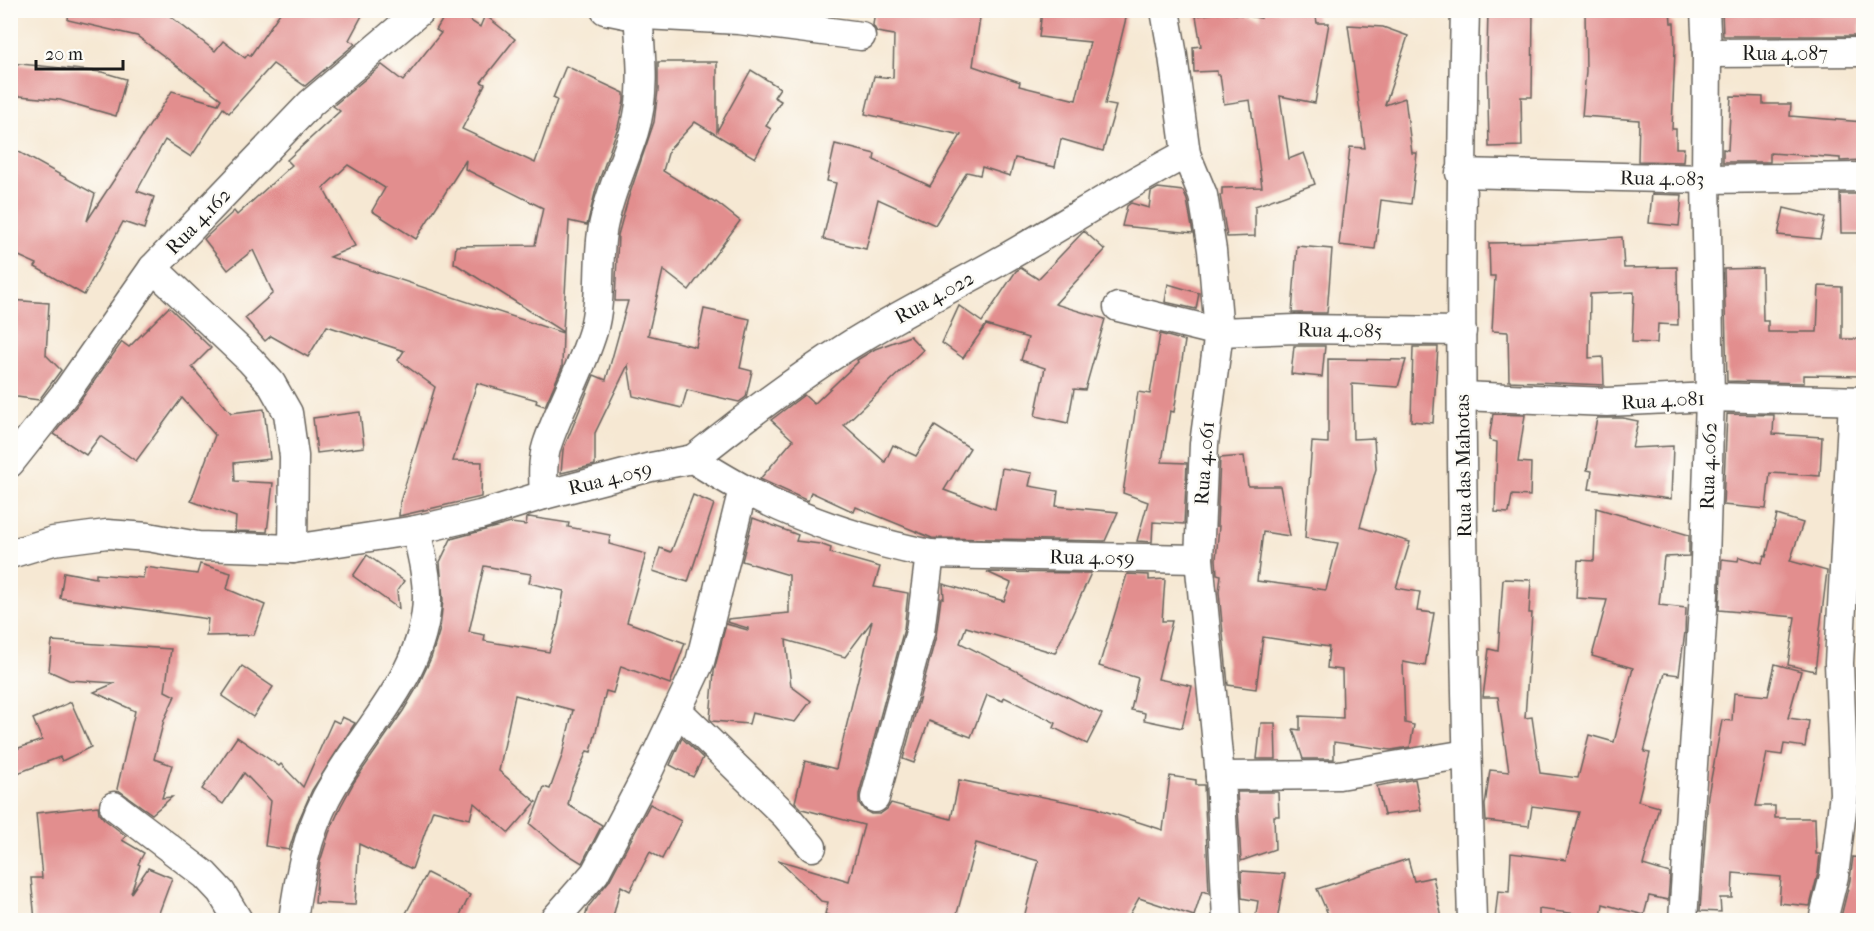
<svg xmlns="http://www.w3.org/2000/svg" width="1874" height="931" font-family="'IM FELL French Canon',serif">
	<rect width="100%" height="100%" fill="#fdfcf7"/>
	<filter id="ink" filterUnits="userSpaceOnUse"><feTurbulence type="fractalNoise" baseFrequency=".0167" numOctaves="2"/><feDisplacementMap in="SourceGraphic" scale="12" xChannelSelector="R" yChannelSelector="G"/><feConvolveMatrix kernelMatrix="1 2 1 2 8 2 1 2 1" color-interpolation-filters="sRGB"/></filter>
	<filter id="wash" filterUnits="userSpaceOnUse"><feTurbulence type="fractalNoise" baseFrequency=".008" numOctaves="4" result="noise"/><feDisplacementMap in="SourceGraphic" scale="24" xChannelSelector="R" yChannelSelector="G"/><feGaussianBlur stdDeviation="1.35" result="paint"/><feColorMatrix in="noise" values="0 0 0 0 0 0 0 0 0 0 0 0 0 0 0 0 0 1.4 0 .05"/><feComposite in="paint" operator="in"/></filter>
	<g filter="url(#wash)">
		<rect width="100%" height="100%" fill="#f6e8d3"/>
		<g id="blocks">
			<g fill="#e28e8e" fill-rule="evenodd">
				<path d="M69,10H162L215,51L223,41L245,58L248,54L250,56L282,10H365L349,40L355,44L305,86L273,64L229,113L223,108L191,157L165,140L137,191L154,197L144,229L123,222L84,295L35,267L37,264L10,252V147L95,194L87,221L172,91L218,104L221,99L137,36L68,20Z"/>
				<path d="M448,10H454L480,27L485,15L515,39L481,82L485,84L462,129L535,163L557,100L553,98L566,66L624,93V101L618,127L596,189L587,225L569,221L563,332L454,263L456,246L535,245L543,208L465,169L466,160L416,239L372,211L385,188L348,165L323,188L355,246L330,257L563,333L562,367L545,406L536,403L537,400L477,383L453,461L482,462L481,497L399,516L400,502L435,387L398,360L404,351L327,326L308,357L271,336L265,341L245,318L273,293L253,250L228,270L204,239L234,211L237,215L292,165L287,160L340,111L333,106L382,65L403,81L441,33L436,30Z"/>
				<path d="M875,10H981L973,66L1020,82L1019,86L1076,100L1090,42L1039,37L1042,10H1128L1105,104L1116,106L1103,151L1061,139L1055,167L1015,158L1010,176L982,167L980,175L967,172L935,225L878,199L866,249L823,239L836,183L827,181L835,144L875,154L874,160L930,186L961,135L865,114L874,76L893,78L894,35L877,32L873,25Z"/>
				<path d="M1260,10H1315L1317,23H1329L1315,103L1280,96L1289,159L1304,153L1315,184L1255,206V236L1227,237L1220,195H1222V188L1262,187L1250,100L1224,104L1220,75H1217V71L1194,72L1193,47L1201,46L1196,16L1223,12L1261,18Z"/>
				<path d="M1488,10H1533L1532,97H1521L1522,146L1489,147L1487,56Z"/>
				<path d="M1585,10H1670L1671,23H1674L1675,48L1672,129H1676V148H1684L1683,162L1638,161L1639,120L1582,116L1586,71Z"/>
				<path d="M1722,10H1861L1860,36H1723Z"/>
				<path d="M1348,25L1383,27L1408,36L1385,105L1405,98L1412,153H1417L1411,204L1381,200L1375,249L1339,245L1350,147L1365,148Z"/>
				<path d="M658,62H717V131L751,70L780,88L774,97L781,101L766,126L771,129L755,158L695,122L669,150L663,171L715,203L716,202L740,221L689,290L663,270L648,335L696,347L704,309L750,319L740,368L752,371L746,397L739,402L687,390L682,408L633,396L628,365L595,433V465L561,473L563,450L594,375L606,380L628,301H615L618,235L628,199L654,122L658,90Z"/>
				<path d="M10,63L102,72L126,79L116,116L60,100L10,95Z"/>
				<path d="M1731,96L1763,97V104H1791L1790,116L1863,122V160L1840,161V158L1770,153V162H1723V149L1728,150Z"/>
				<path d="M1158,188L1183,191L1187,200L1193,233L1122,226L1127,206L1131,203L1149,208L1151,192Z"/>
				<path d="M1652,194L1682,195L1679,226L1649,223Z"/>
				<path d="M1840,194H1863V233H1841Z"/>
				<path d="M1784,208L1825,218L1820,239L1778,235Z"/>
				<path d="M1084,231L1105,250L1055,304L1105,319L1085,390L1074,389L1068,423L1035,416L1045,368L1021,360L1028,338L986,325L963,358L942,343L959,306L982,322L1016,271L1021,268L1038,279Z"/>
				<path d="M1622,237L1624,268L1677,267L1678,325L1658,324L1657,343L1632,342L1634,292L1590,294L1589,358L1603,357L1604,385L1509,381L1508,332L1492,331L1495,276H1490L1489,243L1554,242Z"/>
				<path d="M1297,246L1332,249L1327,313H1292Z"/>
				<path d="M1762,268L1763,321H1768V332H1817L1819,286L1842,287V339H1863V376L1804,375V383L1727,381L1724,269Z"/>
				<path d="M1168,284L1199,293L1196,309L1165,302Z"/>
				<path d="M10,300L49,303L46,355L61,370L39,400L10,396Z"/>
				<path d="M169,307L211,348L192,367L231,413L264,409L270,459L234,463L235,481L273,483L267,532L235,531L236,517L191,501L215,435L182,398L136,461L100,436L86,455L54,434L80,401L122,342L129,347Z"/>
				<path d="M1160,334L1185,341L1174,412L1170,411L1162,462L1187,463L1184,524L1153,522L1152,542L1137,541L1148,502L1123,493L1138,392L1150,394Z"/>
				<path d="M910,336L923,350L844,425L885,462L893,445L916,456L935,426L970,448L944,490L995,509L1002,468L1032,473L1029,486L1058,491L1056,506L1118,512L1105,541L932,538L856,507L854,512L811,492L808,501L760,479L793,440L771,420L804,395L814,404L858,362L857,360L875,349Z"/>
				<path d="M1294,346H1325L1322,377L1291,374Z"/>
				<path d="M1413,347H1438L1433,423L1411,421Z"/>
				<path d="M1328,359L1406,360L1398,387L1352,384L1353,439L1374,438L1376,469L1360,527L1410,542L1396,588L1420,592L1417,611L1434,613L1425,666L1403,662L1405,723L1414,725L1410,747L1391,750L1334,742V759H1303L1293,729L1300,730V716L1343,718L1342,670L1327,668L1329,647L1263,637L1256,689L1228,685L1219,592L1221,575L1217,574L1216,559L1219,526H1217L1220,458L1244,456L1248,486H1280L1290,536L1263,532L1257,581L1326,590L1338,543L1305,538L1312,442L1328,443Z"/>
				<path d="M360,412L364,447L317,453L313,418Z"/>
				<path d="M1493,414L1525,415L1518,462L1531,463L1530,496L1512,495L1509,513L1495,512L1497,442L1489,440Z"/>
				<path d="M1727,414L1774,415L1773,434L1822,437L1820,476L1770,473L1766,509L1723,505Z"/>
				<path d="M1597,418H1623L1638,421L1632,448L1673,446L1671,499L1589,489L1592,471L1587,470Z"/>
				<path d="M693,495L714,504L688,582L653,571L660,548L671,552Z"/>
				<path d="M1596,508L1689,535V556L1664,557L1659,605L1686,608L1685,632L1679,675L1665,673L1644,752L1650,753L1638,801L1659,807L1643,865L1670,873L1668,900L1649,896L1644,915L1603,904L1601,917L1539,909V919H1495L1498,891L1509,892L1511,853L1566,860L1579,812L1532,806L1529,826L1486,821L1485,805L1490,770L1509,772L1498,697H1483L1489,649L1498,651L1503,579L1531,580L1529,613H1532L1525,718L1532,717L1540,773L1578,778L1589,735L1614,742L1633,668L1592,656L1607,600L1576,598L1578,560L1594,561Z"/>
				<path d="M1777,515L1803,523L1790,561L1827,571L1815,671L1788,665L1795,617L1719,610L1722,559L1738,561L1739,557L1762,563L1764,556L1766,557Z"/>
				<path d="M529,517L569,523L568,527L610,535L609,544L646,554L627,622L685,643L670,684L621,666L613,693L606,691L591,752L587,751L572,787L568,805L602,825L582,863L561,850L530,824L544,787L550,789L562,756L573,710L515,695L499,771L536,802L509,833L474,803L470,819L433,810L412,869L359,844L355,905L315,903L317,879L320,862L329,833L341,806L354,782L403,711L418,686L431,658L440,629L443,600L440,562L451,539L511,523L526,525L527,518ZM484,566L531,574L529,583L564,591L558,624L549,652L484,641L485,635L469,632Z"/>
				<path d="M753,518L798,535L796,541L820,544L831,548L830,553L880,567L874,587L908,593L904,629L859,794V803L864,810L871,814H880L887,809L891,803L951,819L959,780L1098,808V809L1163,830L1170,776L1196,780V785H1204L1209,893L1202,891L1194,916L1139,898L1126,921H1023L1039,861L976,843L955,921H845L825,914L828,902L821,901L778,860L849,881L864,825L802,809L795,802L805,761L836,769L872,621L845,657L786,640L791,686L811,701L795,722L752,713L749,724L712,721L710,719L714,671L726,624L748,630V628L727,622L728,619L789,613V575L742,561Z"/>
				<path d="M367,555L404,581L397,591L399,609L353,576Z"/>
				<path d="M200,564L231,573L227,589L265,605L254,635L206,636L208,619L60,598L64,572L96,578V574L143,578L145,567L197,574Z"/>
				<path d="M987,572L1091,573L1055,653L966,627L960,643L1102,714L1087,744L1054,728L1056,723L1004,697L1003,701L987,695L971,737L929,721L914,763L903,759L936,636L941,598H944L943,584L1004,601L1011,583Z"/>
				<path d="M1127,574L1149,575V580L1165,579L1162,621H1172L1158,679L1192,686L1182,728L1144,720L1145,713L1131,710L1138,678L1099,666Z"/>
				<path d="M52,641L171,649L165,691L175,696L164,720L154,759L172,765L162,798L172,797L152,814L117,789L135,711L94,692L115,683L69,680L49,671Z"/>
				<path d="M1775,664L1801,671L1788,718L1809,721L1805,747L1784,744L1782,755L1767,753L1756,806H1775V818H1815L1816,854H1820L1818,873L1810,906L1779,903L1781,877L1733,873L1732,898H1720L1721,912L1700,911L1708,795L1722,720L1732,721L1734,693L1768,696Z"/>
				<path d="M242,666L273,687L253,717L222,696Z"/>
				<path d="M71,702L91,747L62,761L60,757L10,776V751L42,740L33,719Z"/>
				<path d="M342,717L355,723L312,790L298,822L289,850L265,846L271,801L244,773L223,804L202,789L237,737L279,766L281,764L303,787L333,720L339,723Z"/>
				<path d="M1261,723H1275L1276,759H1257Z"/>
				<path d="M682,738L703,758L693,777L670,765Z"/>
				<path d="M1415,779L1421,810L1384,815L1377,786Z"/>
				<path d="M1237,792H1278L1279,816H1274L1275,849L1241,861Z"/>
				<path d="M650,804L681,821L662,859L650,852L630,891L621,886L612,921H584L588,907L609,881Z"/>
				<path d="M98,806L99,813L104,819L126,836L122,840L144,853L138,864L140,865L131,893L148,868L172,878L156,921H35L31,878H42L36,813Z"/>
				<path d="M1860,851L1863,852V921H1840L1850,880L1853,857L1858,858Z"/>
				<path d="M1408,859L1414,881L1433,877L1442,918L1428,921H1331L1317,889Z"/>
				<path d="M1241,871L1285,874L1277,921H1255L1258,901L1242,898Z"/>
				<path d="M427,873L470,895L457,921H402Z"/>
			</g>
		</g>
	</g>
	<g filter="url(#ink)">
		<use href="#blocks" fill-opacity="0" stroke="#68635c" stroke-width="1.5"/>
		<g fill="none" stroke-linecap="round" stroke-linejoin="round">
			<defs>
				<g id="minor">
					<path d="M605,10L625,14L739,20L861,36"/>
					<path d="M1165,10L1173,56L1186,154L1203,195L1212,250L1219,332L1204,444L1199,559L1220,776L1227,920"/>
					<path d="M1465,10C1457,314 1463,617 1472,920"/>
					<path d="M1707,53L1864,52"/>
					<path d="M1460,173L1706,179L1864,177"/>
					<path d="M153,268L250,360L271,383L288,413L294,456L293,549"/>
					<path d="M1118,307L1219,332L1296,329L1462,331"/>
					<path d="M1462,396L1607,402L1710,397L1864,401"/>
					<path d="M693,459C743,419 794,380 848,346C897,315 949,290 1000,261C1062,226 1122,187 1186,154"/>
					<path d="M10,463L67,391L153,268L311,103L421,10"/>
					<path d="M544,495C543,479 542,461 547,445C560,406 581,371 593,331C602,299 597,265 602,232C608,197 623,166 634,132C646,94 641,54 638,15"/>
					<path d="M10,554L53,541L107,534L148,537L198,546L293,549L416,530L480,515L544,495L651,467L693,459C709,469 725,479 742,488C798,519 867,541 930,554L1199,559"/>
					<path d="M677,710L786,816L812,847"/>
					<path d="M1220,776L1339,775L1467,754"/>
					<path d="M875,798L920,632L930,554"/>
					<path d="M114,806L205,875L221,892L238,920"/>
					<path d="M293,920C299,878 306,837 326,798C360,732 425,677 427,598C427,575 421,552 416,530"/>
					<path d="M554,920L595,873L649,770L700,662L743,489"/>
					<path d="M1683,920L1704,593L1710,397L1706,179L1707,53L1705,10"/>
					<path d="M1823,920L1834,876L1844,794L1839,663L1853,401"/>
				</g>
			</defs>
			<use href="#minor" stroke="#68635c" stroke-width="31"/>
			<use href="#minor" stroke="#fff" stroke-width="28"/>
		</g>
	</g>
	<g text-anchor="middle" stroke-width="5" stroke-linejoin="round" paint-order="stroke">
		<g font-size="20" fill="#1c1c1c" stroke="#fdfcf7">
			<text x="1785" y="60">Rua 4.087</text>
			<text transform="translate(1662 178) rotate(1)" y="7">Rua 4.083</text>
			<text transform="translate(198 221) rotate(-46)" y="7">Rua 4.162</text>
			<text transform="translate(934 297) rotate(-29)" y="7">Rua 4.022</text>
			<text transform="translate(1340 330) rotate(1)" y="7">Rua 4.085</text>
			<text transform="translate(1663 400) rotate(-3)" y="7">Rua 4.081</text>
			<text transform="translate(1204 463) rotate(-86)" y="7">Rua 4.061</text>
			<text transform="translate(1463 466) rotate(-91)" y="7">Rua das Mahotas</text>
			<text transform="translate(1708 466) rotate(-88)" y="7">Rua 4.062</text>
			<text transform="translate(610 478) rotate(-14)" y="7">Rua 4.059</text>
			<text transform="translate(1092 557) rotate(1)" y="7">Rua 4.059</text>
		</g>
	</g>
	<rect width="1874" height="931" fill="none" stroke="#fdfcf7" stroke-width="36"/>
	<path d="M36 60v9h87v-9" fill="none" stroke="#1c1c1c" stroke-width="3"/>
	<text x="45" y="60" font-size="18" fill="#1c1c1c" stroke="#fdfcf7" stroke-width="4.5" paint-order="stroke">20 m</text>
</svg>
